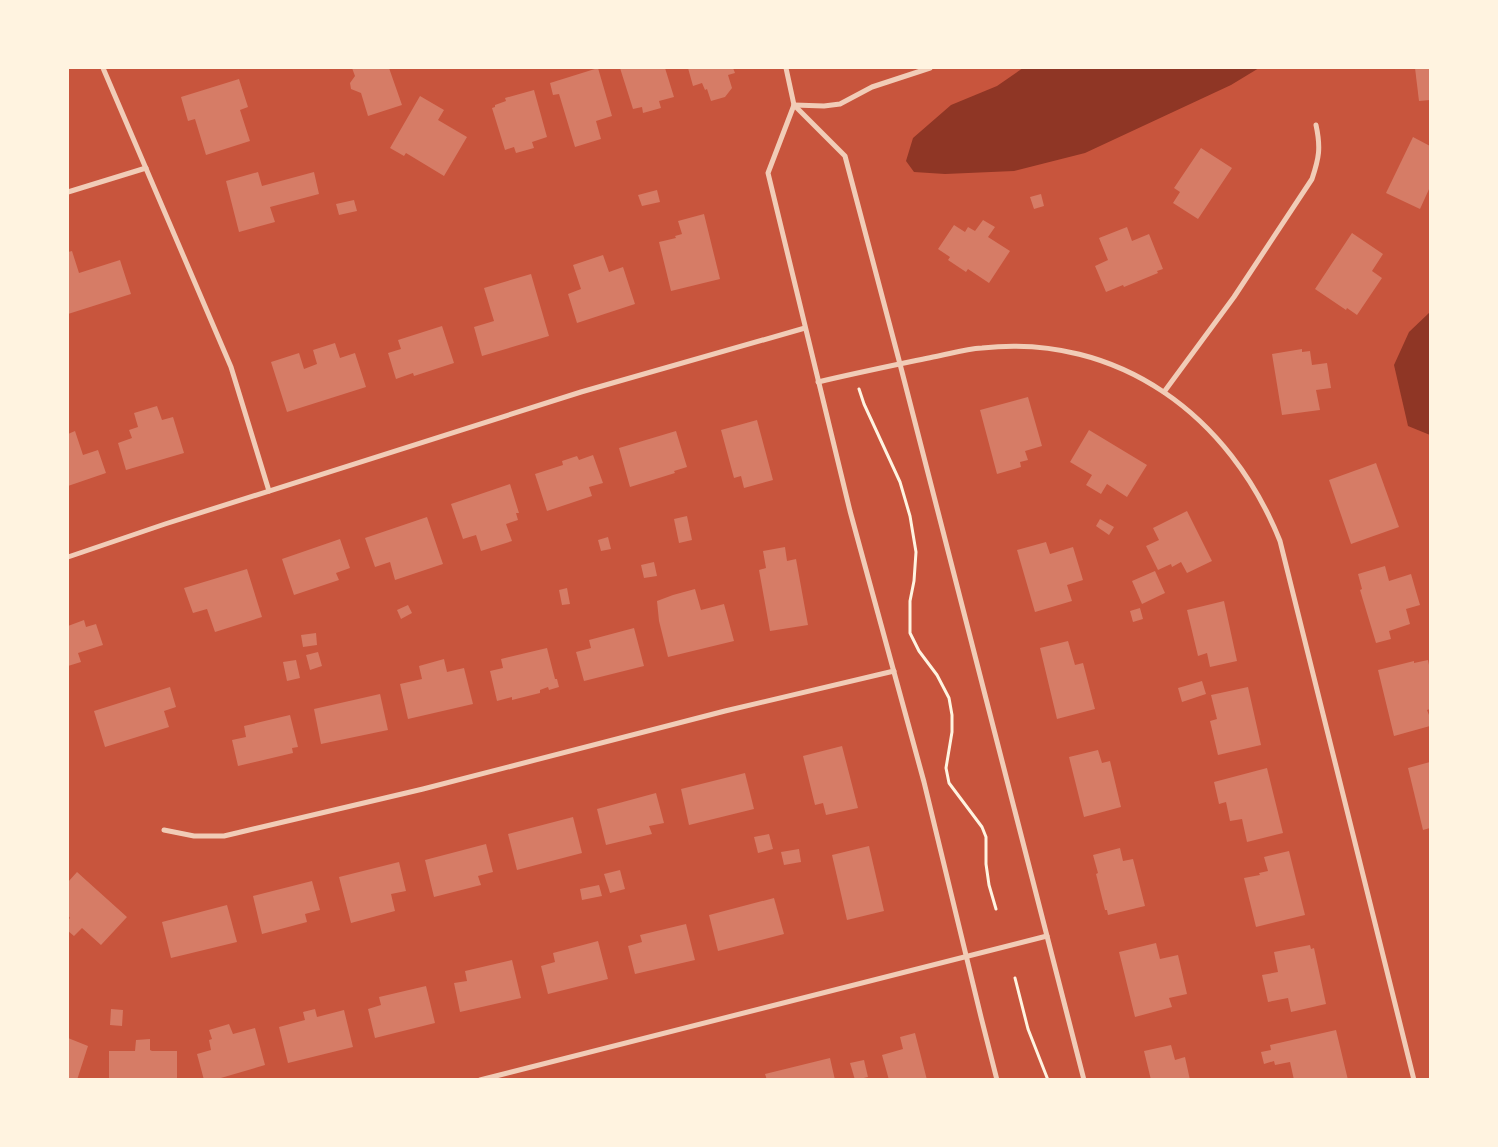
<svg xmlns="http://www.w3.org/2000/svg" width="1498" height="1147" font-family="Signika,sans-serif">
	<rect width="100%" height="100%" fill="#c8553d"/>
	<g fill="#8f3625">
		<path d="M1023,68H1259L1231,85L1085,153L1014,171L945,174L914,172L906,161L913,138L951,105L997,86Z"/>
		<path d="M1430,312V435L1408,426L1394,365L1409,332Z"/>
	</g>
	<g fill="#d67c66">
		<path d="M352,68H389L402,105L368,116L361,93L351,89L350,83L355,76Z"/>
		<path d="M598,68L612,116L596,121L601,139L575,147L559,94L553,95L550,83Z"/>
		<path d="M620,68H665L674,97L659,101L661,108L643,113L642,107L633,109Z"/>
		<path d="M688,68H733L735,73L728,75L732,88L725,97L711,101L707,89L705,90L702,83L693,86Z"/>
		<path d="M1415,68H1430V100L1419,101Z"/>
		<path d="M239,79L248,107L240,110L250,141L206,155L195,119L188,121L181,97Z"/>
		<path d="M534,90L547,137L532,142L534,148L516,153L514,147L505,150L492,108L495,107V105L506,101L505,98Z"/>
		<path d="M420,96L444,110L438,120L467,137L444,176L406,153L404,156L390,148Z"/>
		<path d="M1413,137L1430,146V187L1420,209L1386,193Z"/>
		<path d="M1201,148L1232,168L1198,219L1173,203L1180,192L1174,188Z"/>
		<path d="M258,172L262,186L314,172L319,194L270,207L275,222L239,232L226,181Z"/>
		<path d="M657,190L660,202L642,206L638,195Z"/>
		<path d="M1041,194L1044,206L1034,209L1030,197Z"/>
		<path d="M354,200L357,211L339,215L336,204Z"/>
		<path d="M704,214L720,279L671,291L659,242L676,238L675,236L682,234L678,221Z"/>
		<path d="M983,220L995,227L988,237L1010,251L989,283L968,269L966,272L948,260L950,257L938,249L954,225L965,232L968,227L975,231Z"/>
		<path d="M1127,227L1132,241L1149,234L1163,269L1157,271L1158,273L1124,287L1123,285L1106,292L1095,266L1108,260L1099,238Z"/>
		<path d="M1352,233L1383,254L1372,271L1382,278L1357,315L1347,308L1346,310L1315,289Z"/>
		<path d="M72,251L79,273L120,260L131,294L68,314V252Z"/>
		<path d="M603,255L609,272L623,267L635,304L577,323L568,294L581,289L573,265Z"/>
		<path d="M531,274L549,336L482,356L474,327L494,321L484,288Z"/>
		<path d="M442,326L454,363L414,376L413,373L396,379L388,353L401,349L398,340Z"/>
		<path d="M335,343L340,358L355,353L366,387L287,412L271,362L299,353L304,369L317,364L313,350Z"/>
		<path d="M1302,349V352L1310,351L1312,365L1327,363L1331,388L1316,390L1320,410L1282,415L1272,354Z"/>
		<path d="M1028,397L1042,446L1025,451L1028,460L1020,462L1021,467L997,474L980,410Z"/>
		<path d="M157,406L162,420L173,417L184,453L126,470L118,443L132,438L129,430L138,427L134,413Z"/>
		<path d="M757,420L773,480L744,488L741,476L734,478L721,430Z"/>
		<path d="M1089,430L1147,465L1127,497L1107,484L1101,494L1086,485L1092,475L1070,462Z"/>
		<path d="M75,431L83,455L98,450L106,473L68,486V434Z"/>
		<path d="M676,431L687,467L674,471L675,473L630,487L619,448Z"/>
		<path d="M593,455L603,483L589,487L592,496L547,511L535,474L563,465L562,461L577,456L579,460Z"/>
		<path d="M1376,463L1399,527L1351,544L1329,480Z"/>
		<path d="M510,484L519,513H516L518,520L506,524L512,541L481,551L476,535L463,539L451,504Z"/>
		<path d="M1187,511L1212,561L1187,573L1181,562L1172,567L1171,564L1158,570L1146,546L1159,540L1153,528Z"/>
		<path d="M687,516L692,540L679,543L674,519Z"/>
		<path d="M427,517L443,564L395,580L390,562L375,567L365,538Z"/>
		<path d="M1100,519L1114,527L1109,535L1096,526Z"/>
		<path d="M608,537L611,549L601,551L598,540Z"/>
		<path d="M340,539L350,568L336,573L339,580L294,595L282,559Z"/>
		<path d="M1046,542L1050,554L1073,547L1083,580L1067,585L1072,601L1035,612L1017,550Z"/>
		<path d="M785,547L787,561L796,559L808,625L770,631L759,570L766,568L763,551Z"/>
		<path d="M654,562L657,576L644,578L641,565Z"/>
		<path d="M1385,566L1389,581L1411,574L1420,605L1406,609L1410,624L1389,631L1391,639L1376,643L1360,590L1362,589L1358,574Z"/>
		<path d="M247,569L262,617L215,632L207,609L193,613L184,588Z"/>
		<path d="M1155,571L1165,593L1142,604L1132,581Z"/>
		<path d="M567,588L570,604L562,605L559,590Z"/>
		<path d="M695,589L701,610L724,604L734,641L668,657L659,621L657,601L673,595Z"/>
		<path d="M1224,601L1237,661L1210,667L1207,653L1198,656L1187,610Z"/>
		<path d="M408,605L412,613L401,619L397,610Z"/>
		<path d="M1140,608L1143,619L1133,622L1130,611Z"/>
		<path d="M84,620L86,627L96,624L103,645L78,653L81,662L68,666V626Z"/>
		<path d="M634,628L644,666L584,681L576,652L591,648L589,640Z"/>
		<path d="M316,633L317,645L303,647L301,635Z"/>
		<path d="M1068,641L1075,665L1083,663L1095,709L1057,719L1040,648Z"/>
		<path d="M547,648L555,679H557L559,687L549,690L548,687L540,690V693L512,700V697L497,701L490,671L503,668L501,659Z"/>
		<path d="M318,652L322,666L310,670L306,655Z"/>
		<path d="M444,659L447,672L464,668L473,704L408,719L400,684L422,679L419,666Z"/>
		<path d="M296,660L300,678L287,681L283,662Z"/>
		<path d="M1428,660L1430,670V709L1427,710L1429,715H1430V726L1394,736L1378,670L1414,661V663Z"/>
		<path d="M1202,681L1206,694L1182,702L1178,688Z"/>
		<path d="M170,687L176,707L164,711L169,727L105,747L94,711Z"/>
		<path d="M1248,687L1261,745L1218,755L1210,721L1217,719L1211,695Z"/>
		<path d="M380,694L388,730L321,744L314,709Z"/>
		<path d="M290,715L298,747L292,748L293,753L238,766L232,740L246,737L244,726Z"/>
		<path d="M842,746L858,808L826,815L823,803L815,805L803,756Z"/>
		<path d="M1098,750L1102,763L1110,761L1121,807L1084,817L1069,757Z"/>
		<path d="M1430,762V828L1423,830L1408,768Z"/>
		<path d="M1267,768L1283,833L1247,842L1242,819L1230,821L1226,802L1219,804L1214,782Z"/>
		<path d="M745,773L754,809L689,825L681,789Z"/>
		<path d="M656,793L664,823L649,826L652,834L606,845L597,809Z"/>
		<path d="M573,817L582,853L517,870L508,834Z"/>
		<path d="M769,834L773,849L758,853L754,837Z"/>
		<path d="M486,844L493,872L478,876L481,885L434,897L425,860Z"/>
		<path d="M869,846L884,911L847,920L832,855Z"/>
		<path d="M1120,848L1123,861L1133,859L1145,906L1108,915L1107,910H1105L1096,874L1098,873L1093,855Z"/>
		<path d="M799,849L801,862L784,865L781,852Z"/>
		<path d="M1289,851L1305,915L1256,927L1244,878L1260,875L1259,873L1268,871L1264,857Z"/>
		<path d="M399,862L406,891L391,894L395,911L351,923L339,877Z"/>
		<path d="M620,870L625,889L610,893L604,874Z"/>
		<path d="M77,872L127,917L101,945L82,928L74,936L68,931V920L70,918L68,915V882Z"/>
		<path d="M312,881L320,910L305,914L307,922L262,934L253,896Z"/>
		<path d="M599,885L602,896L582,900L580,889Z"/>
		<path d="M774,898L784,934L718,951L709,915Z"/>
		<path d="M227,905L237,942L171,958L162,922Z"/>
		<path d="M686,924L695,960L635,974L628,946L642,942L640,935Z"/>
		<path d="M598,941L608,979L548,994L541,966L555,962L553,953Z"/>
		<path d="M1156,943L1160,959L1178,955L1187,994L1169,998L1172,1007L1135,1017L1119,952Z"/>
		<path d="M1310,945L1311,949L1314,948L1326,1004L1291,1012L1288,998L1268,1002L1262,975L1278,972L1274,952Z"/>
		<path d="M512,960L521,998L460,1012L454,983L467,981L465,971Z"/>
		<path d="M426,986L435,1023L375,1038L368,1009L381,1005L379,997Z"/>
		<path d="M111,1009L123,1010L122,1026L110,1025Z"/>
		<path d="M315,1009L317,1017L344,1010L353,1047L288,1063L279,1027L305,1020L303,1012Z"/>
		<path d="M229,1024L233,1034L255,1028L265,1065L214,1080H204L197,1054L211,1050L209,1040L212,1039L209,1030Z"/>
		<path d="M1336,1030L1348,1080H1294L1290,1062L1275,1065L1274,1061L1264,1064L1261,1052L1271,1050L1270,1045Z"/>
		<path d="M915,1033L927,1080H889L882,1055L903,1049L900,1037Z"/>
		<path d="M68,1038L88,1046L77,1080H68Z"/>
		<path d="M150,1039V1050L152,1051H177V1080H109V1051H135L136,1040Z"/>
		<path d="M1171,1045L1175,1060L1185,1057L1190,1080H1151L1144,1051Z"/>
		<path d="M830,1058L835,1080H767L765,1074Z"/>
		<path d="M864,1060L868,1077L855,1080L850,1063Z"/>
	</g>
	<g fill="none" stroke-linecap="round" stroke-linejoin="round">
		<g stroke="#fff3e0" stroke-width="3">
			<path d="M859,389L864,404L900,482L910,516L916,552L914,581L910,601V633L919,651L937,675L949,698L952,715V732L946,768L949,783L982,827L986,837V864L989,885L996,909"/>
			<path d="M1015,978L1028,1029L1048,1080"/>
		</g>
		<g stroke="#f1ccb7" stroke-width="5">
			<path d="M103,68L231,367L269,491"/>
			<path d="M786,68L794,105L768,173L850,511L924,782L981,1017L997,1080"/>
			<path d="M794,105L845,156L900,364L1084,1080"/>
			<path d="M794,105L824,106L840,104L872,87L930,68"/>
			<path d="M68,192L146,168"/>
			<path d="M818,382C856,373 895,365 933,357C949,354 965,349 982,348C1119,333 1230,416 1280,541L1414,1080"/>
			<path d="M1164,392L1234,297L1312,179C1319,158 1321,148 1316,125"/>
			<path d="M68,557L165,524L581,392L805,328"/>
			<path d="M164,830L194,836H224L423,789L725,711L894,671"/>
			<path d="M480,1080L1047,936"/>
		</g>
	</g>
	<rect width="1498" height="1147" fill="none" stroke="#fff3e0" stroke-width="138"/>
</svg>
